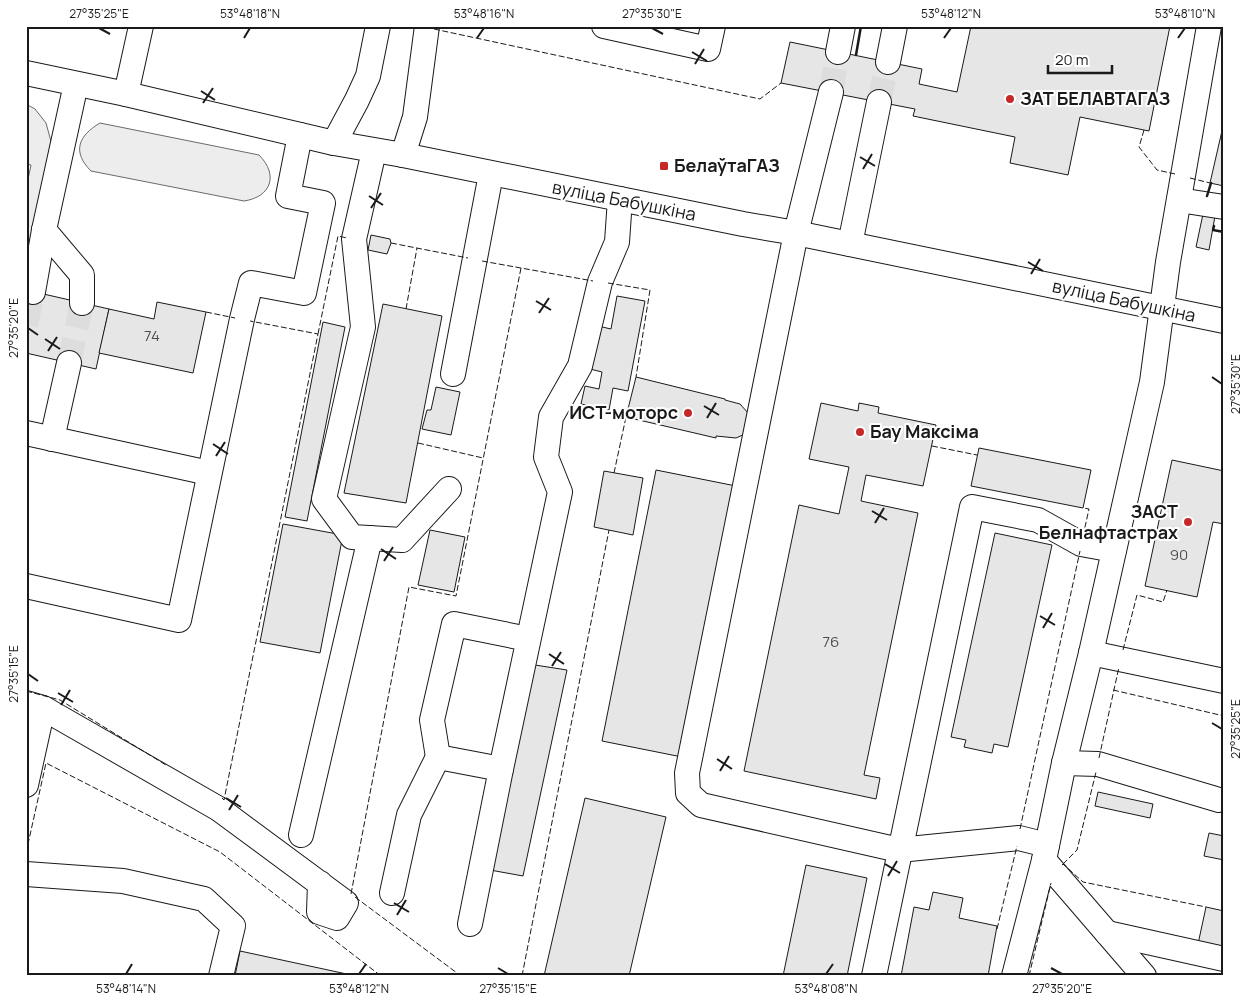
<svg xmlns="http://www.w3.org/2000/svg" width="1250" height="1002" font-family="Manrope,sans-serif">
	<rect width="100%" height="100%" fill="#fff"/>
	<g fill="#ededed" stroke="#6a6a6a">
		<path d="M26,104L35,109L46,123L52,145L26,267L28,217L26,216V189L31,165L26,164Z"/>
		<path d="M100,123L259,155C279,175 271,197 244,201L91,171C72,152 78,136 100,123Z"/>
	</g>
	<g fill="#e6e6e6" stroke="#1a1a1a">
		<path d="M971,26H1170L1149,131L1080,117L1068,175L1010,163L1015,137L913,116L915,109L781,83L790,42L922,69L919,84L957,92Z"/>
		<path d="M1224,122V186L1210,183Z"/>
		<path d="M1203,214L1215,216L1209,250L1196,247Z"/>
		<path d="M371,235L390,239L391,243L387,254L368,250Z"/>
		<path d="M26,290L109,309L96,369L26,353Z"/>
		<path d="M617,296L645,301L628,391L613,388L609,410L581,404L585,386L599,389L602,372L590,369L598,326L611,329Z"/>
		<path d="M157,302L206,312L193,373L99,353L109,309L154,319Z"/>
		<path d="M383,304L442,316L406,503L344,493Z"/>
		<path d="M323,322L345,327L307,521L285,517Z"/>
		<path d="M636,377L725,399V400L740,404L749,414L745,434L736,438L716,436V438L626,417Z"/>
		<path d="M436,387L460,392L451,435L422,429L427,410H431Z"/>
		<path d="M821,403L858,411L859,403L879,407L878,413L936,425L923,486L866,475L861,501L918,513L864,775L880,778L876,799L744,771L799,505L839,514L849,467L809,459Z"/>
		<path d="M979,448L1091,470L1083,508L971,486Z"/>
		<path d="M1172,460L1224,471V524L1213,522L1197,597L1145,586Z"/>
		<path d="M656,470L736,486L682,757L602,741Z"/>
		<path d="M604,471L643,478L633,535L594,527Z"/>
		<path d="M283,524L343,535L320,653L260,642Z"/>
		<path d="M430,530L465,537L454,592L418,585Z"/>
		<path d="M995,533L1052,545L1008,747L994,744L992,753L964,747L966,740L951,737Z"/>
		<path d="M535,665L567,670L523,876L490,870Z"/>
		<path d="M1098,792L1153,804L1150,818L1095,806Z"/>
		<path d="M585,798L666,817L629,976H544Z"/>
		<path d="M1209,833L1224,836V860L1204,856Z"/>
		<path d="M806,865L867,878L847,976H783Z"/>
		<path d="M933,892L963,898L959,918L997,926L988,976H901L914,907L929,910Z"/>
		<path d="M1206,907L1224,911V950L1198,944Z"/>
		<path d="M240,951L356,976H235Z"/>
	</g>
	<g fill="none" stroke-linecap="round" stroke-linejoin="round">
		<g stroke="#ddd" stroke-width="24" stroke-dasharray="24 12" stroke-linecap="butt">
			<path d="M831,92L838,52"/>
			<path d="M879,102L888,62"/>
			<path d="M26,325L33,292"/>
			<path d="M69,363L82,303"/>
		</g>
		<defs>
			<g id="minor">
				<path d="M604,26L708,49L713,26"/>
				<path d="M838,52L843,26"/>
				<path d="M888,62L895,26"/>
				<path d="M26,73L126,94L334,143L403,155L743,224L796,233L1224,321"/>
				<path d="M831,92L796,233L687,773L688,793L701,805L899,850L1019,838L1047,845"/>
				<path d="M126,94L141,26"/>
				<path d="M334,143L357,100L368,76L378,26"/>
				<path d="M374,151L354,239L363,327L324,499L352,537L402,540L449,489"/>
				<path d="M403,155L415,117L427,26"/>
				<path d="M1179,200L1224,207"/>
				<path d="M44,230L82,275V303"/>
				<path d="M850,244L879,102"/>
				<path d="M33,292L44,230L76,84"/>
				<path d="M453,374L491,174"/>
				<path d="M26,433L209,473"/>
				<path d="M52,439L69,363"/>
				<path d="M26,586L179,620L242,319L251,283L304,293L323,203L288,196L300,135"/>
				<path d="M528,639L454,624L432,720L438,757L501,769L560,492L546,457L551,417L580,366L600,282L617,242L620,199"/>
				<path d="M1091,653L1224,681"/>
				<path d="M26,703L43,708L26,785"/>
				<path d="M43,708L219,809L346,903L337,918L319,912L320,883"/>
				<path d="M1064,763L1098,764L1219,800"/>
				<path d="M301,835L370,538"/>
				<path d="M1044,860L1144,976"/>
				<path d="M26,874L123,881L204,899L233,926L221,976"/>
				<path d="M392,893L409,815L438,757"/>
				<path d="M470,924L501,769"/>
				<path d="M1107,933L1224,959"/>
				<path d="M874,976L972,507L1038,520L1081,544L1114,550"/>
				<path d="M1014,976L1044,860L1064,763L1091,653L1152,382L1168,262L1209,26"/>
			</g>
		</defs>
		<use href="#minor" stroke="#1a1a1a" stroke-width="26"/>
		<use href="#minor" stroke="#fff" stroke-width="24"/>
		<g stroke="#1a1a1a" stroke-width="1" stroke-dasharray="6 2.5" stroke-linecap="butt">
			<path d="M434,29L760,99L781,83"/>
			<path d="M1144,130L1139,147L1157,170L1175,174"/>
			<path d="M1190,178L1210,183"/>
			<path d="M26,216V221"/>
			<path d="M391,243L468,258"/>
			<path d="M482,261L593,281"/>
			<path d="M608,283L650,290L636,377"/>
			<path d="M406,309L417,248"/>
			<path d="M206,312L235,318"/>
			<path d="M318,334L338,236L347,238"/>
			<path d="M418,443L483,458"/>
			<path d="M932,446L977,455"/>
			<path d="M614,473L626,417"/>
			<path d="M1083,536L1089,509L1083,508"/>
			<path d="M1123,650L1137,595L1163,602L1167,590"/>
			<path d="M1113,690L1224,716"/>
			<path d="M26,691L60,700L166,765"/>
			<path d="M1099,758L1119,667"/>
			<path d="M222,798L224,800L318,334L250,321"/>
			<path d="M1020,829L1080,551"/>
			<path d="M26,853L46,763L220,852L381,976"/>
			<path d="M1063,864L1077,850L1096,772"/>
			<path d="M1062,865L1063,864L1083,882L1206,907"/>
			<path d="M351,894L409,587L456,596L521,268"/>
			<path d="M355,897L461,976"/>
			<path d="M997,929L1017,846"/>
			<path d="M522,976L609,530"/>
			<path d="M1029,976L1051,883"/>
		</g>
		<g stroke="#1a1a1a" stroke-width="2.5">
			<path d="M856,55L861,26"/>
			<path d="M1207,196L1211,183"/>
			<path d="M1214,226L1213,230L1224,232"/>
		</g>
	</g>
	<path fill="none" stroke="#1a1a1a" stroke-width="2" d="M99,28L110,34M652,28L663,34M244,38L250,28M477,38L484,28M944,38L951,28M1178,38L1185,28M692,52L707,61M695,64L704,49M201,91L215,100M203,103L213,88M860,157L875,166M863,169L872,154M369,196L383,205M371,208L381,193M1028,262L1043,271M1031,274L1040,259M536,301L551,310M539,313L549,298M28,328L38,335M45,339L60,349M48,351L57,337M1212,377L1222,384M704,406L719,415M707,418L716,403M213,444L228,454M216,456L225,442M872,511L887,520M875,523L884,508M381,549L396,559M384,561L393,547M1040,616L1055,625M1043,628L1052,613M549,654L564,664M552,666L561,652M28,674L38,681M58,693L73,702M61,705L70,690M1212,723L1222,729M717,759L732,769M720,771L729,756M226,798L241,807M229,810L238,795M885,864L900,873M888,876L897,861M394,903L409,912M397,915L406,900M498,968L508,974M1051,968L1062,974M126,974L132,964M359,974L366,964M826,974L833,964"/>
	<g fill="#c62828" stroke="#fff" stroke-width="2">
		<circle cx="1010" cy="99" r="5"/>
		<rect x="659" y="161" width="10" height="10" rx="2.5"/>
		<circle cx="688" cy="413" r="5"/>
		<circle cx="860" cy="432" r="5"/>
		<circle cx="1188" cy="522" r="5"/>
	</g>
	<g text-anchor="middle" stroke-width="4" stroke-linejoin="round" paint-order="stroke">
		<g font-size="15" fill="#4d4d4d">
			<text x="152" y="341">74</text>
			<text x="1179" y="560">90</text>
			<text x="831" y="647">76</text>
		</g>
		<g font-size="18" font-weight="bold" fill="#1a1a1a" stroke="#fff" text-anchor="start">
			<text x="1020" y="105">ЗАТ БЕЛАВТАГАЗ</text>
			<text x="674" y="172">БелаўтаГАЗ</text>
			<text x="678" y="419" text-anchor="end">ИСТ-моторс</text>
			<text x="870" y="438">Бау Максіма</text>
			<text x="1178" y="518" text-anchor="end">ЗАСТ<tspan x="1178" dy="21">Белнафтастрах</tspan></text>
		</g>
		<g font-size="18" fill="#1a1a1a" stroke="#fff">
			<text transform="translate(624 201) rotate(11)" y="6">вуліца Бабушкіна</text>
			<text transform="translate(1124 301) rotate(12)" y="6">вуліца Бабушкіна</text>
		</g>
	</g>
	<rect width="1250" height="1002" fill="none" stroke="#ffffff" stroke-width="55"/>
	<path d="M1048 65v8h64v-8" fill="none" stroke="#1a1a1a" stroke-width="2.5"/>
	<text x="1055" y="65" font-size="15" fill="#1a1a1a" stroke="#ffffff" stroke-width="4" paint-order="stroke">20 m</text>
	<rect x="28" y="28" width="1194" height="946" fill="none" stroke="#1a1a1a" stroke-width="2"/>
	<g font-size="12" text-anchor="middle" fill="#1a1a1a">
		<text x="99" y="18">27°35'25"E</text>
		<text x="250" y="18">53°48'18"N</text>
		<text x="484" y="18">53°48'16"N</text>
		<text x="652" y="18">27°35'30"E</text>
		<text x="951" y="18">53°48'12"N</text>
		<text x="1185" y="18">53°48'10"N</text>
		<text transform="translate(14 328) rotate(-90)" y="4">27°35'20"E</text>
		<text transform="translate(1236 384) rotate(-90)" y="4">27°35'30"E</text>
		<text transform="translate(14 674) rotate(-90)" y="4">27°35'15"E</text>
		<text transform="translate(1236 729) rotate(-90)" y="4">27°35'25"E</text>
		<text x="126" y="993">53°48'14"N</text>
		<text x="359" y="993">53°48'12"N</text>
		<text x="508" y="993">27°35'15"E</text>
		<text x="826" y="993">53°48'08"N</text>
		<text x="1062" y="993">27°35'20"E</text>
	</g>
</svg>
